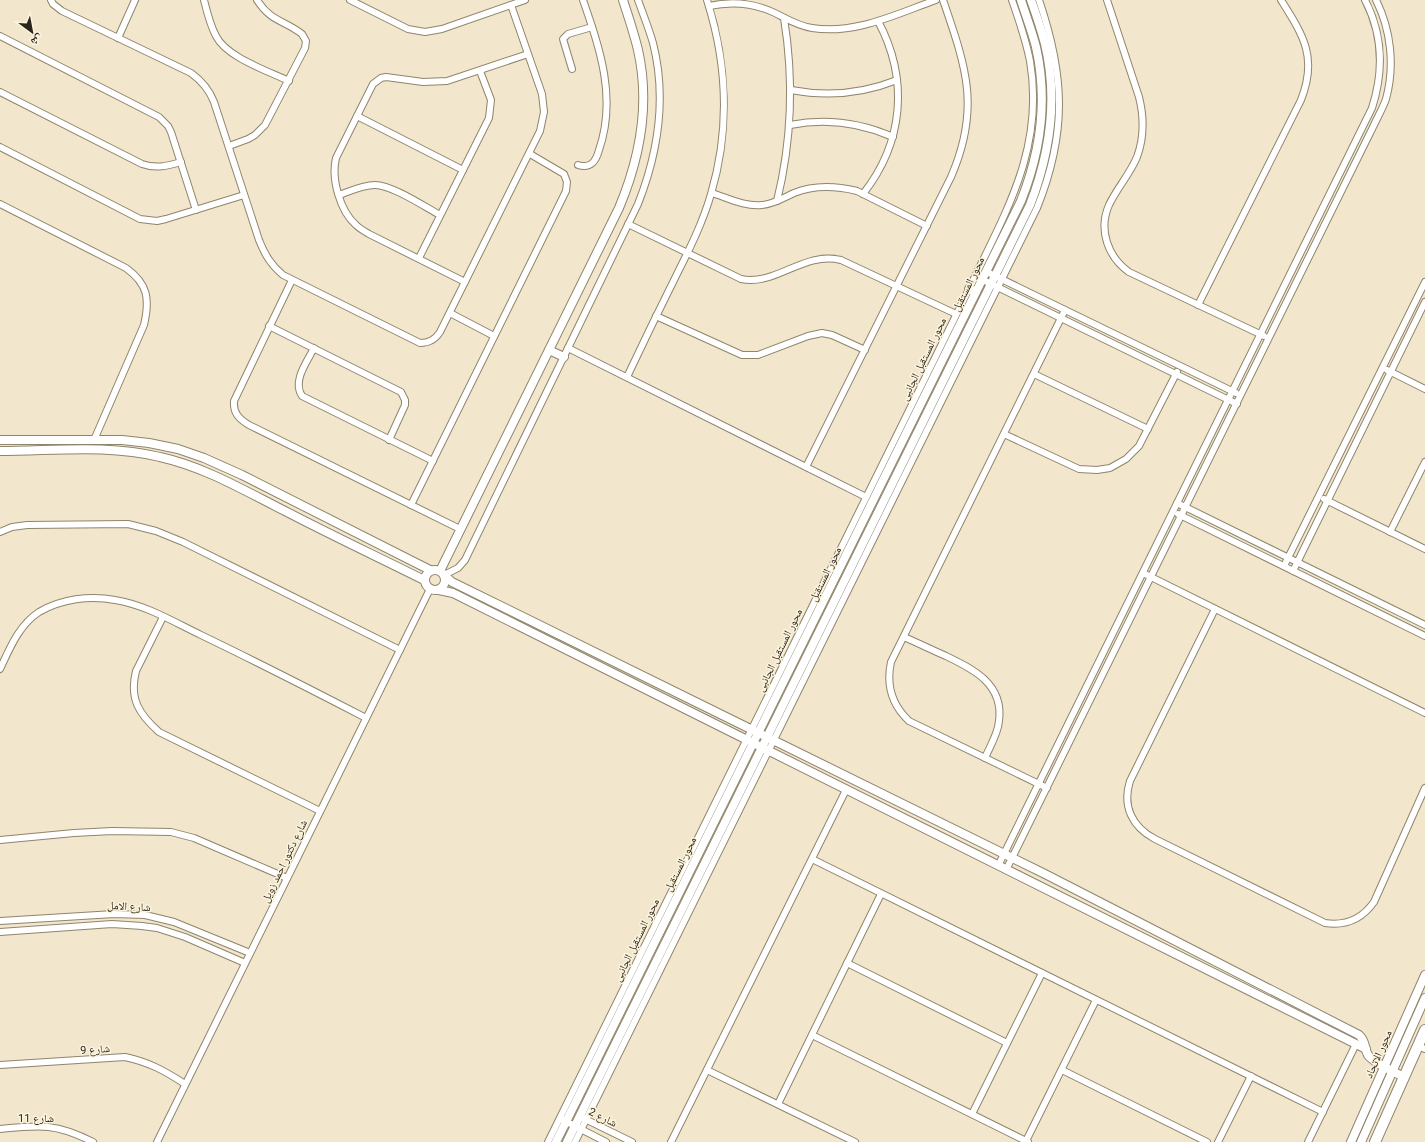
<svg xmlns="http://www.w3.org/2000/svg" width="1425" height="1142" font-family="Roboto,'Noto Naskh Arabic',sans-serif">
	<rect width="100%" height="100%" fill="#f2e6cc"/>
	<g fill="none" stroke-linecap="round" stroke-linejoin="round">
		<defs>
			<g id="minor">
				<path d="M51,0L53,4L62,11L191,73C202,81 209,89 214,102L259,240C265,255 271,265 283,275L420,343C429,343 435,340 440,332L540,131L544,112L542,94L511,5"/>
				<path d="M204,0C207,12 210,25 216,36C226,57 268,71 289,81"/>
				<path d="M350,0L408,29L425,32L442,29L525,0"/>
				<path d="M1107,0L1139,97C1144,117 1144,138 1137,157C1130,174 1117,188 1109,205C1098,230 1108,257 1129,272L1264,336"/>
				<path d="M709,6C732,1 754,3 775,13C787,19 798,26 812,28C855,35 896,14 936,0"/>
				<path d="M0,36L159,117L168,126L171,132L196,210"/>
				<path d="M118,38L135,0"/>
				<path d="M572,69L563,39L568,34L592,27"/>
				<path d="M791,90C828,97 862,94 897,80"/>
				<path d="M0,92L142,164C156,169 167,166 181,162"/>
				<path d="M357,116L463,170"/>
				<path d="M790,125C826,118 859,122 893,137"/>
				<path d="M229,146L248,139L255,135L265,125L305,48L306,41L302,34C284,20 271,22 257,0"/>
				<path d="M0,147L140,219L157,221L166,219L244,195"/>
				<path d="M578,165C591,169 596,161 599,150C617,98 600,49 583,0"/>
				<path d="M712,193C728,198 745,207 762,205C774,204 783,198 794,193C814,185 836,186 857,191L927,226"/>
				<path d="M863,194C904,142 909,79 878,21"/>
				<path d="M339,195C350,191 363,185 375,185C392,185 425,207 440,215"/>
				<path d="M777,201C792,140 794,80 784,18"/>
				<path d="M0,204L126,268C148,284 150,299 144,325L94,440"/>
				<path d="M628,224L741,279C777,286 803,251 841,260L956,314"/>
				<path d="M419,258L489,118L491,100L480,71"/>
				<path d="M987,272L1236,393"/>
				<path d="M292,280L234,401C233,413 239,419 249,425L460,529"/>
				<path d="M983,280L1237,404"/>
				<path d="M465,282L369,234C364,231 360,229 356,225C340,211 331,179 336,158L373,84L381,78L386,77L423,82L447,81L528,54"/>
				<path d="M1198,305L1301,100C1318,57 1303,35 1281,0"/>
				<path d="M450,313L494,336"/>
				<path d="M656,316L742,355H758L808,336L822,333L832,335L865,350"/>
				<path d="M269,326L401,392L405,400V405L389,440"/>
				<path d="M314,348C307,362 292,381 302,396L433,461"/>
				<path d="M568,348L866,497"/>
				<path d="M1387,370L1425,389"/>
				<path d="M1034,374L1148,429"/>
				<path d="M627,377C643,343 660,308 677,274C690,248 703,222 711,194C730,130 727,63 707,0"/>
				<path d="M1004,434L1079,469L1097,470L1110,468L1126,459L1139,446L1177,372"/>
				<path d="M806,467L951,177C981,108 966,67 943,0"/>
				<path d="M1324,499L1425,549"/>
				<path d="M1177,503L1425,625"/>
				<path d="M411,505L566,191L567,182L564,174L530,154"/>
				<path d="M1178,514L1425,636"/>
				<path d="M0,532L12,527L27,525L128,524L156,531L183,542L400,650"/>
				<path d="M1390,532L1425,462"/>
				<path d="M1284,566L1425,282"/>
				<path d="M1293,571L1425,302"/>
				<path d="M1143,573L1425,713"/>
				<path d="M444,575L458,568L465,560L638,204C658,153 667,98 653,43C649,29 643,14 638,0"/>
				<path d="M1215,609L1130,781C1122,806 1132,827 1155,839L1325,923C1345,926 1362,919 1374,902L1425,788"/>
				<path d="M163,617L136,671C129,699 139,714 159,732L320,811"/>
				<path d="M904,637C918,643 932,650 946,656C973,669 1004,684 999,721C998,734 990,746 985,758"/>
				<path d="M0,669C10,648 19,625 39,612C61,599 90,595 115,600C146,605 174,622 201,635C257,662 312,690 366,718"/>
				<path d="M1047,788L909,721C892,705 886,685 891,662L1065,310"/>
				<path d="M0,840L74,833L112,831L171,832L194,838L287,878"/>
				<path d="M812,859L1323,1112"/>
				<path d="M998,866L1372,108C1384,71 1383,35 1365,0"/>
				<path d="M1006,870L1373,127C1377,118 1383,108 1386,99C1395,66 1391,30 1376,0"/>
				<path d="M0,921L114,914L145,915L174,922L250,953"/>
				<path d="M0,932L112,924L142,926L157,928L185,937L245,963"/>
				<path d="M847,963L1007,1043"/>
				<path d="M812,1035L1028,1142"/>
				<path d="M1418,1046L1425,1049"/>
				<path d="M0,1065L125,1057C149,1062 165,1071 185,1084"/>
				<path d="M707,1070L855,1142"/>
				<path d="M1062,1070L1207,1142"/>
				<path d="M778,1104L881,894"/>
				<path d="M972,1114L1042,973"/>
				<path d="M583,1118L632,1142"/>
				<path d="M563,1120L606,1142"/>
				<path d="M0,1129C40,1125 56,1123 93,1142"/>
				<path d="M1026,1141L1096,1000"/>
				<path d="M157,1142L430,589"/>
				<path d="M548,1142L969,289C1005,213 1045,149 1030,61C1026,40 1019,20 1012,0"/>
				<path d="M575,1142L1037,208C1067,133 1065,76 1039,0"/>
				<path d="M671,1142L846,790"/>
				<path d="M1218,1142L1251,1076"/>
				<path d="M1308,1142L1356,1044"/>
			</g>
			<g id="tertiary">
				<path d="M969,289L976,292"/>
				<path d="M549,350L564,357"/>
				<path d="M0,440H122L149,443L178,449L204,458L242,475L430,570"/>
				<path d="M0,451C53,451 108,444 160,457C205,467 245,491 285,511C331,535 378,557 424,580"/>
				<circle cx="435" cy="580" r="10"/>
				<path d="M440,571L619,208C640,158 650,103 638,50C634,33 628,16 623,0"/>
				<path d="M445,576L452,582L1045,874L1359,1035C1366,1041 1364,1048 1368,1055C1374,1063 1394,1072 1404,1077"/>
				<path d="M439,590L453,593L517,625L1366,1049"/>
				<path d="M556,1142L1021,201C1041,151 1048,100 1036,47C1032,31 1026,16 1021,0"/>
				<path d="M567,1142L1030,205C1050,153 1058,98 1045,44C1041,29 1036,14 1031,0"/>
				<path d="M1351,1142L1425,975"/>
				<path d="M1361,1142L1425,998"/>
			</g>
			<path id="primary" d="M1375,1142L1425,1030"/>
		</defs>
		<use href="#minor" stroke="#8f856c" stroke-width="8"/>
		<use href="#tertiary" stroke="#8f856c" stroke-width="10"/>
		<use href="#primary" stroke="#8f856c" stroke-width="12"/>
		<use href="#minor" stroke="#fff" stroke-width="6"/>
		<use href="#tertiary" stroke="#fff" stroke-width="8"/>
		<use href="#primary" stroke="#fff" stroke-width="10"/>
	</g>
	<g text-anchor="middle" stroke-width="3" stroke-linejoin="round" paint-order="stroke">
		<g font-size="11" fill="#2b261c" stroke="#fdf4de">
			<text transform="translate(968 284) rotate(-64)" y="4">محور المستقبل</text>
			<text transform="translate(923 359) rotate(-64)" y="4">محور المستقبل الجانبى</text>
			<text transform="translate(825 574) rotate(-64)" y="4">محور المستقبل</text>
			<text transform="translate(779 650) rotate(-64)" y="4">محور المستقبل الجانبى</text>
			<text transform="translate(284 861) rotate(-64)" y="4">شارع دكتور احمد زويل</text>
			<text transform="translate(680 864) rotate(-64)" y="4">محور المستقبل</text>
			<text transform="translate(129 906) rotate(3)" y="4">شارع الامل</text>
			<text transform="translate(636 940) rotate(-64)" y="4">محور المستقبل الجانبى</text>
			<text transform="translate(95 1049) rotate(-4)" y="4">شارع 9</text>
			<text transform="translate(1378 1054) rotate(-66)" y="4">محور الاتحاد</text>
			<text transform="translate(603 1117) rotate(26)" y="4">شارع 2</text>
			<text x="36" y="1122">شارع 11</text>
		</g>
	</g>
	<g transform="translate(32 32) rotate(148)" stroke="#fdf4de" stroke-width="3" paint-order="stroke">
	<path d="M0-3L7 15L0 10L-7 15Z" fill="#2b261c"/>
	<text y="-6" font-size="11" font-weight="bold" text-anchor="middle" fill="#2b261c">ش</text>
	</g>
</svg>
